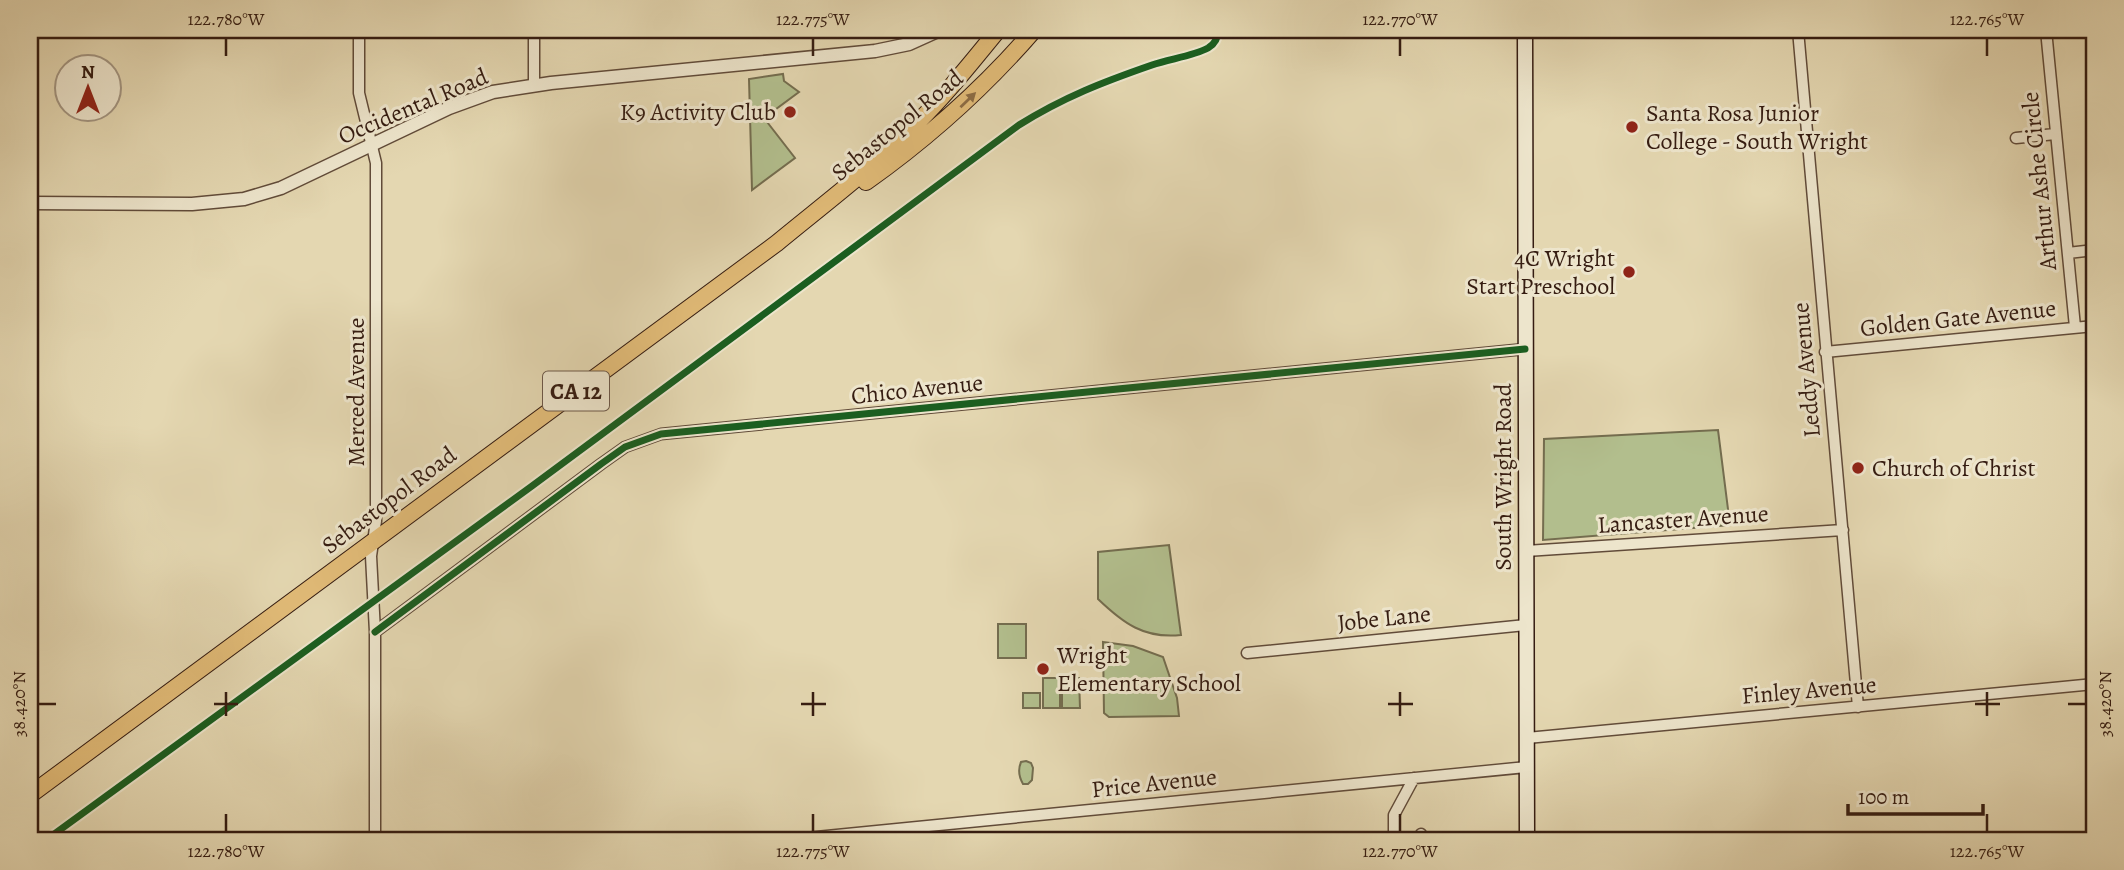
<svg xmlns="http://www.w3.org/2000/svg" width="2124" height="870" font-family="Alegreya,serif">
  <rect width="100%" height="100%" fill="#e4d7b1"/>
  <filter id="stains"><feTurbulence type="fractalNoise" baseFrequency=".00286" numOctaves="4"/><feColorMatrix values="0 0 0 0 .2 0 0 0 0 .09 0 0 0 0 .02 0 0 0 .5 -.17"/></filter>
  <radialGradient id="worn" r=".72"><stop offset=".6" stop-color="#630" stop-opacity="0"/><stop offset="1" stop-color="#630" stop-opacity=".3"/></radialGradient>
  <path fill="#b2be8d" stroke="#746d4f" stroke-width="2" d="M783 74 784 81 799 92 764 118 795 158 752 190 749 79Z
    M1718 430 1730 525 1543 540 1544 439Z
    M1169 545 1181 635C1144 639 1123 623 1098 599V552Z
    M998 624H1026V658H998Z
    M1103 642 1133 646 1163 657 1177 698 1179 716 1109 717 1104 713Z
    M1043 678H1060V708H1043Z
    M1062 678H1079L1080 708H1062Z
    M1023 693H1040V708H1023Z
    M1026 761 1031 763 1033 768 1032 780 1028 784H1023C1019 777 1018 769 1021 762Z"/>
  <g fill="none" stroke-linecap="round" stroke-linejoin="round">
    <g stroke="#614b39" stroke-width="13">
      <path id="minor" d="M359 30V93L376 163V521L371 556 375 632V840
        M534 30V85
        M1798 30 1858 707
        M2046 30 2075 327
        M1116 32 1129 30
        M2016 138 2055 134
        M2068 253 2094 250
        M1825 352 2094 326
        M1526 551 1843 530
        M375 632 601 464 625 447 661 434 1525 349
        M1247 653 1526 625
        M1527 738 2094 684
        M1421 834 1424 840
        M786 840 1527 767
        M1394 840V815L1414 778"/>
    </g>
    <g stroke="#614b39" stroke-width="15">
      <path id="tertiary" d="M30 203 192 204 244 199 281 188 449 108 493 92 551 83 875 51 909 44 940 30"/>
    </g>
    <g stroke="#351c11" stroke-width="17">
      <path id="secondary" d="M1525 30 1527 840"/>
    </g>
    <g stroke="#351c11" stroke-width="18">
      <path id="primary" d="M866 182C928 138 984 88 1034 30
        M30 795 777 243C823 205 871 169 913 127 944 97 971 63 998 30"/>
    </g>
    <use href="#minor" stroke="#ede5cc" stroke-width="10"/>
    <use href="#tertiary" stroke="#ede5cc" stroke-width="12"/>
    <use href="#secondary" stroke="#ede5cc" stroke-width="14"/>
    <use href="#primary" stroke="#e2bc78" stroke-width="16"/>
    <g stroke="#ede5cc" stroke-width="11">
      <path id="cycleway" d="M375 632 601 464 625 447 661 434 1525 349
        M46 840 532 486 1019 125C1064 97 1103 82 1152 65 1169 59 1193 56 1208 48 1215 44 1218 37 1218 30"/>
    </g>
    <use href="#cycleway" stroke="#1b5e20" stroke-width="7"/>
  </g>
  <defs><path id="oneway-solid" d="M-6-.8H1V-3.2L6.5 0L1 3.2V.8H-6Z" transform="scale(1.75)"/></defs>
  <use fill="#8c6c44" href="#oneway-solid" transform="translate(968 100) rotate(-44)"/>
  <path fill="none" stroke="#351c11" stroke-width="2.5" d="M226 38V56M813 38V56M1400 38V56M1987 38V56M226 692V716M813 692V716M1400 692V716M1987 692V716M38 704H56M214 704H238M801 704H826M1388 704H1413M1975 704H2000M2068 704H2086M226 814V832M813 814V832M1400 814V832M1987 814V832"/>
  <g fill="#8f2418" stroke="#ede5cc" stroke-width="2.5">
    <circle cx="790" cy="112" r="7"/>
    <circle cx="1632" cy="127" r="7"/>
    <circle cx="1629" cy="272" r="7"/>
    <circle cx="1858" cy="468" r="7"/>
    <circle cx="1043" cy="669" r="7"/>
  </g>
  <g text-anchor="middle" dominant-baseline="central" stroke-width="6" stroke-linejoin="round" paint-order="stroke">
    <rect fill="#ede5cc" stroke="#6c5849" stroke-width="2" x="543" y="371.5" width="66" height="39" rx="5"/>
    <g font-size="23" font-weight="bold" fill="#351c11">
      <text x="576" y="391">CA 12</text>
    </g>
    <g font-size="24" fill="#351c11" stroke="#ede5cc">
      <text transform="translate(413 106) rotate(-23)">Occidental Road</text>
      <text transform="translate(897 125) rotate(-39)">Sebastopol Road</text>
      <text transform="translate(2039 181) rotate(-96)">Arthur Ashe Circle</text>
      <text transform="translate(1958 318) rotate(-6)">Golden Gate Avenue</text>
      <text transform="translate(1806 370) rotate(-95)">Leddy Avenue</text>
      <text transform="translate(917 389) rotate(-6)">Chico Avenue</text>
      <text transform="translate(356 392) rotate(-90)">Merced Avenue</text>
      <text transform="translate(1503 477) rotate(-90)">South Wright Road</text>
      <text transform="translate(389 500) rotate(-37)">Sebastopol Road</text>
      <text transform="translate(1683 519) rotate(-4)">Lancaster Avenue</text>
      <text transform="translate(1384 618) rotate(-6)">Jobe Lane</text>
      <text transform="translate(1809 690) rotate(-5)">Finley Avenue</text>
      <text transform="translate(1154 783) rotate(-6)">Price Avenue</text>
    </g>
    <g font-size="24" fill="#351c11" stroke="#ede5cc" text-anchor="start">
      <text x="776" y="112" text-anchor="end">K9 Activity Club</text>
      <text x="1646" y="113">Santa Rosa Junior<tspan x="1646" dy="28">College - South Wright</tspan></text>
      <text x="1615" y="258" text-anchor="end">4C Wright<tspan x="1615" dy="28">Start Preschool</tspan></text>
      <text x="1872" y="468">Church of Christ</text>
      <text x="1057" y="655">Wright<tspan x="1057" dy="28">Elementary School</tspan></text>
    </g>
  </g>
  <rect width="2124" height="870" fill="none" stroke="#e4d7b1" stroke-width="77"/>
  <g transform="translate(88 88)"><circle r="33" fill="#ede5cc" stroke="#a39581" stroke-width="2"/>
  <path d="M0-5L12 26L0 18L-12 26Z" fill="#8f2418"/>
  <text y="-10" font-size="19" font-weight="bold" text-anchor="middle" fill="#351c11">N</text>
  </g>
  <path d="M1848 804v10h135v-10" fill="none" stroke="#351c11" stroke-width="3.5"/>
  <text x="1858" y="804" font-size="21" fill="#351c11" stroke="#ede5cc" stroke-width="5" paint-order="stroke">100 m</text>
  <rect x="38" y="38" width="2048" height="794" fill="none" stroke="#351c11" stroke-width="2.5"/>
  <g font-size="18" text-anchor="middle" fill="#351c11">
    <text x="226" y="25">122.780°W</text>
    <text x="813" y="25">122.775°W</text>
    <text x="1400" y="25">122.770°W</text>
    <text x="1987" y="25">122.765°W</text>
    <text transform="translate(19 704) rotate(-90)" y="6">38.420°N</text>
    <text transform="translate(2105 704) rotate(-90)" y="6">38.420°N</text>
    <text x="226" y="857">122.780°W</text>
    <text x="813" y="857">122.775°W</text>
    <text x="1400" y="857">122.770°W</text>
    <text x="1987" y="857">122.765°W</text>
  </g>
  <rect width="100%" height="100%" filter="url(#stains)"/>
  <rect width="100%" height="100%" fill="url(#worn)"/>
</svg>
